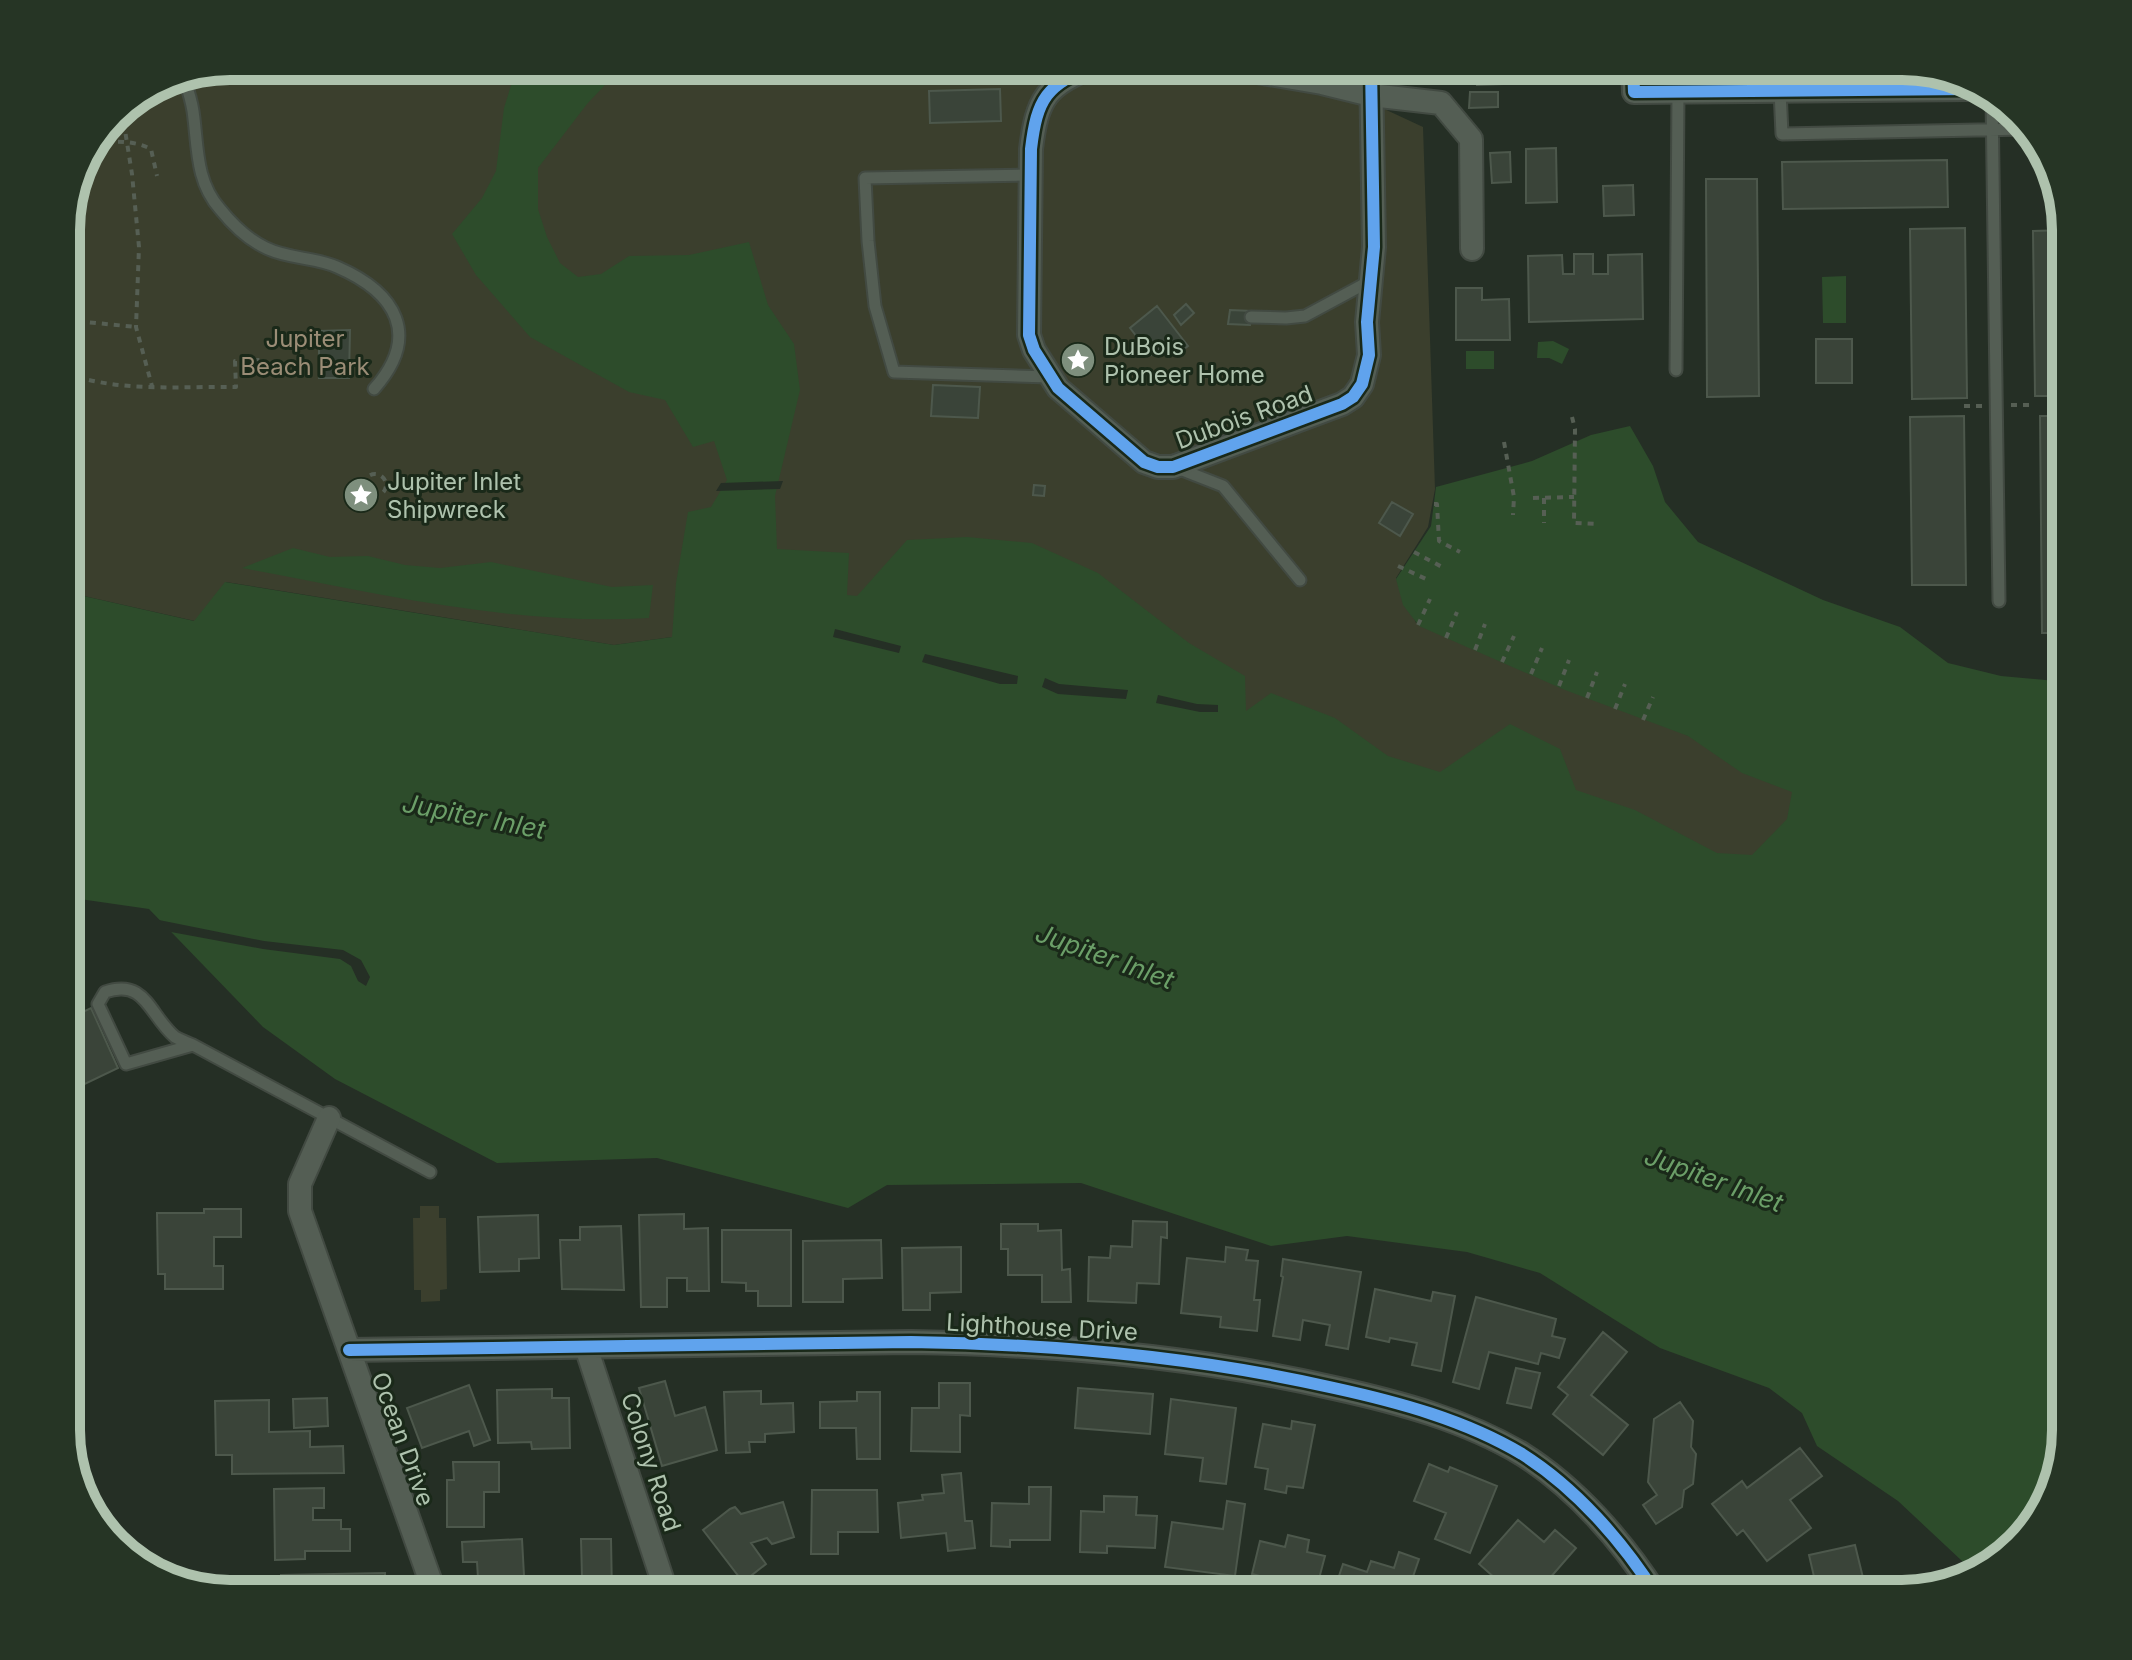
<svg xmlns="http://www.w3.org/2000/svg" width="2132" height="1660" font-family="Inter,sans-serif">
  <rect width="100%" height="100%" fill="#252f25"/>
  <path fill="#3b3f2d" d="M230 66H1379L1380 107 1423 127 1435 489 1428 527 1396 578 1416 623 1723 750 1794 791 1790 819 1753 857 1718 854 1558 818 1246 714 672 637 614 645 226 582 195 621 66 592V219L83 158 122 107 168 78Z
    M420 1206H439V1218H446L447 1289 440 1290V1301L421 1302V1290H414L413 1218H420Z"/>
  <path fill="#2d4c2b" d="M511 66H623L587 104 538 168V209L547 237 560 263 578 277 601 274 629 256 689 255 749 242 768 305 794 344 800 390 775 496 777 549 849 553 847 595 857 596 907 540 967 537 1032 543 1098 573 1189 643 1245 676 1246 711 1271 693 1335 718 1388 756 1440 772 1510 724 1560 749 1576 790 1635 810 1717 853 1752 855 1787 819 1792 792 1742 773 1688 736 1565 690 1419 626 1403 605 1396 579 1431 526 1436 487 1532 461 1591 435 1630 426 1653 466 1665 502 1698 542 1823 600 1900 627 1948 663 2001 676 2066 682V1430L2032 1530 1977 1575 1898 1501 1817 1446 1802 1413 1769 1388 1660 1348 1540 1273 1467 1252 1347 1236 1271 1246 1081 1183 887 1185 848 1208 657 1158 497 1163 335 1079 263 1027 149 909 66 897V592L194 621 225 582 614 645 672 637 676 583 688 512 711 507 727 480 714 441 693 447 665 400 629 392 530 337 476 275 452 234 482 198 496 171 504 108 513 79Z
    M1846 276V323H1823L1822 277Z
    M1553 341 1569 349 1562 364 1549 358H1537L1538 342Z
    M1466 351H1494V369H1466Z
    M293 548 330 557 368 556 405 565 440 568 491 562 612 587 653 585 649 618C512 626 376 593 242 568Z"/>
  <path fill="#252f25" d="M783 481 780 489 716 491 721 483Z
    M835 629 901 646 899 653 833 637Z
    M925 654 1018 676 1017 684H1000L922 662Z
    M1045 678 1059 684 1128 690 1126 699 1058 694 1042 687Z
    M1158 695 1197 704 1218 705V712H1200L1156 703Z
    M159 920 264 941 343 950 361 960 370 977 366 986 358 981 351 966 340 959 263 949 171 932Z"/>
  <path fill="#3a4439" stroke="#4d584c" stroke-width="2" d="M1427 66H1461V75L1428 76Z
    M1477 66H1503V84L1477 85Z
    M1551 66H1592V71L1551 72Z
    M1000 89 1001 121 930 123 929 91Z
    M1470 92H1498V107L1469 108Z
    M1556 148 1557 202 1526 203V149Z
    M1510 152 1511 182 1492 183 1490 153Z
    M2047 158H2049L2060 205 2048 206Z
    M1947 160 1948 207 1783 209 1782 162Z
    M1706 179H1757L1759 396 1707 397Z
    M1633 185 1634 215 1604 216 1603 186Z
    M1965 228 1967 398 1912 399 1910 229Z
    M2066 230V396H2035L2033 231Z
    M1574 254H1593V274H1608V255L1642 254 1643 319 1529 322 1528 256 1562 255 1563 274H1574Z
    M1456 288H1482V300L1509 299 1510 340H1456Z
    M1186 304 1194 313 1181 325 1174 315Z
    M1157 306 1188 346 1176 355 1166 344 1151 355 1130 328Z
    M1230 310 1252 311 1250 325 1228 324Z
    M350 330 349 378H319V331Z
    M1816 339H1852V383H1816Z
    M933 385 980 387 978 418 931 416Z
    M1964 416 1966 585H1912L1910 417Z
    M2040 416H2066V633H2042Z
    M1034 485 1045 486 1044 496 1033 495Z
    M1392 502 1413 514 1400 536 1379 523Z
    M91 1008 118 1068 66 1093V1020Z
    M204 1209H241V1237H214V1266H223V1289H165V1274H158L157 1213H204Z
    M684 1214V1229L708 1228 709 1291H687V1278H667V1307H641L639 1215Z
    M538 1215 539 1258 519 1259V1271L480 1272 478 1217Z
    M1133 1221 1167 1222V1238L1161 1237 1159 1284 1137 1283 1136 1303 1088 1301 1089 1257 1110 1258 1111 1246 1132 1247Z
    M1001 1224H1038V1231L1061 1230 1062 1270 1070 1269 1071 1302H1042V1275H1008V1249H1001Z
    M621 1226 624 1290 562 1289 560 1240H580V1227Z
    M722 1230H791V1306H758V1291H746V1283L722 1282Z
    M881 1240 882 1278 843 1279V1302H803V1241Z
    M961 1247V1292L930 1293V1310H903L902 1248Z
    M1226 1247 1248 1250 1246 1260 1258 1261 1254 1300H1260L1257 1331 1220 1327 1221 1317 1181 1313 1187 1258 1225 1262Z
    M1283 1259 1361 1272 1348 1349 1326 1345 1330 1325 1303 1320 1300 1340 1273 1336 1283 1277 1281 1276Z
    M1375 1289 1431 1301 1433 1292 1455 1296 1441 1371 1412 1365 1417 1343 1390 1338 1389 1342 1366 1337Z
    M1476 1297 1556 1319 1552 1336 1565 1339 1559 1358 1541 1353 1538 1364 1489 1352 1479 1389 1453 1382Z
    M1603 1332 1627 1352 1591 1395 1628 1425 1603 1455 1553 1414 1568 1395 1558 1387Z
    M1516 1368 1540 1373 1531 1408 1507 1403Z
    M665 1381 675 1416 705 1407 717 1450 662 1466 639 1388Z
    M939 1383H970V1416L960 1415V1452L911 1451 912 1408H939Z
    M469 1385 490 1440 474 1446 469 1431 422 1448 407 1408Z
    M1078 1388 1153 1394 1150 1434 1075 1428Z
    M552 1389V1398H569L570 1448 532 1449 531 1442 498 1443 497 1390Z
    M761 1391V1404L793 1403 794 1432 765 1434V1442H749L750 1452 726 1453 724 1392Z
    M857 1392H880V1459H857L856 1428H820V1402L857 1401Z
    M327 1398 328 1426 294 1428 293 1399Z
    M1171 1399 1236 1408 1226 1484 1200 1481 1203 1458 1165 1454Z
    M269 1400V1432L310 1431V1447L343 1446 344 1473 232 1474V1455H216L215 1401Z
    M1680 1402 1693 1421 1691 1447 1696 1454 1693 1484 1684 1490 1682 1507 1656 1524 1643 1505 1657 1495 1648 1482 1654 1419Z
    M1292 1421 1315 1425 1303 1488 1287 1486 1286 1493 1265 1489 1268 1469 1255 1467 1263 1424 1291 1429Z
    M1800 1448 1822 1476 1790 1500 1811 1528 1767 1561 1743 1530 1737 1535 1712 1504 1742 1481 1747 1488Z
    M453 1462H499V1492H484V1527H447V1480H454Z
    M1429 1464 1448 1472 1450 1467 1497 1486 1470 1553 1435 1539 1446 1513 1414 1501Z
    M961 1473 965 1521H972L975 1548 948 1551 946 1533 901 1538 898 1503 923 1500 922 1495 944 1493 942 1475Z
    M1029 1487H1051L1050 1540H1010V1547L991 1546 992 1503 1029 1504Z
    M324 1488V1508H313V1520H341V1529H350V1551H305V1559L275 1560 274 1489Z
    M812 1490H877L878 1532H838V1554H811Z
    M1104 1496 1137 1497 1136 1515 1157 1516 1155 1548 1107 1546V1553L1080 1552 1081 1511 1104 1512Z
    M1227 1501 1245 1504 1235 1576 1165 1567 1172 1522 1223 1529Z
    M783 1502 794 1537 772 1544 767 1538 751 1543 766 1564 743 1582 703 1530 730 1509 735 1507 741 1514Z
    M1518 1520 1544 1542 1555 1530 1576 1548 1536 1594H1513L1479 1564Z
    M1288 1535 1309 1540 1307 1552 1325 1556 1316 1590 1252 1574 1260 1541 1285 1547Z
    M522 1539 525 1594H479L477 1562H463L462 1542Z
    M581 1539H611L612 1594H560V1577H582Z
    M1855 1545 1867 1594H1818L1809 1555Z
    M1399 1552 1419 1559 1407 1594H1333L1343 1564 1367 1572 1371 1561 1394 1568Z
    M385 1573V1594H281V1575Z
    M1605 1583 1611 1594H1584Z"/>
  <g fill="none" stroke-linecap="round" stroke-linejoin="round">
    <g stroke="#424a42" stroke-width="15">
      <path id="lane" d="M1659 66V91
        M183 75C187 87 191 98 193 111 198 145 195 181 220 209 232 224 249 240 266 248 288 259 314 257 337 267 397 293 421 336 374 389
        M1780 90 1782 134 2026 129
        M1992 97 1999 601
        M1030 175 865 178 868 241 875 306 894 372 1049 377
        M1251 317 1286 318 1305 316 1370 281
        M1676 370 1678 91
        M1177 468 1223 486 1300 580
        M193 1045 126 1064 98 1004 105 992C146 978 149 1015 175 1037 180 1040 188 1043 193 1045L430 1172"/>
    </g>
    <g stroke="#424a42" stroke-width="26">
      <path id="street" d="M1095 66C1046 84 1037 99 1031 149L1029 335 1034 350 1058 388 1144 462 1158 467H1173L1342 404 1353 397 1362 384 1369 355 1367 322 1374 247 1371 66
        M1222 66 1322 83 1371 95 1441 103 1471 139 1472 249
        M1633 66 1634 92 1969 89
        M329 1118 300 1184V1211L435 1594
        M586 1347 667 1594
        M349 1350 911 1342C1054 1344 1194 1356 1334 1388 1398 1402 1465 1420 1522 1454 1576 1488 1622 1541 1656 1594
        M819 1594 860 1591 1020 1589 1078 1594"/>
    </g>
    <path stroke="#565f54" stroke-width="4" stroke-dasharray="6 6" stroke-linecap="butt" d="M119 111 124 124 132 174 139 247 136 327 152 386
      M94 143C114 141 133 140 151 149L157 176
      M66 320 136 327
      M66 373C119 393 181 386 236 387L235 361 262 360
      M2011 405H2032
      M1964 406H1982
      M1572 417 1575 429 1574 523 1597 524
      M1504 442 1514 497 1513 515
      M364 485a11 11 0 1 1 22 0a11 11 0 1 1-22 0Z
      M1533 498 1574 497
      M1544 498V523
      M1434 504H1437L1439 541 1460 552
      M1414 552 1444 568
      M1398 566 1426 579
      M1418 625 1430 599
      M1446 638 1457 612
      M1475 650 1485 624
      M1502 662 1514 636
      M1531 674 1542 648
      M1559 686 1569 660
      M1587 698 1597 672
      M1615 709 1625 684
      M1643 720 1653 697"/>
    <use href="#lane" stroke="#545e54" stroke-width="11"/>
    <use href="#street" stroke="#545e54" stroke-width="22"/>
    <g stroke="#1a2919" stroke-width="17">
      <path id="cycleway" d="M1095 66C1046 84 1037 99 1031 149L1029 335 1034 350 1058 388 1144 462 1158 467H1173L1342 404 1353 397 1362 384 1369 355 1367 322 1374 247 1371 66
        M1633 66 1634 92 1969 89
        M349 1350 911 1342C1054 1344 1194 1356 1334 1388 1398 1402 1465 1420 1522 1454 1576 1488 1622 1541 1656 1594
        M819 1594 860 1591 1020 1589 1078 1594"/>
    </g>
    <use href="#cycleway" stroke="#60a3ed" stroke-width="12"/>
  </g>
  <defs>
    <g id="sight-disc" transform="scale(1.8)"><circle r="9.5" fill="#7e8f7d" stroke="#1a2919"/><path d="M0-6L1.8-2.2L6-1.7L2.9 1.2L3.7 5.4L0 3.3L-3.7 5.4L-2.9 1.2L-6-1.7L-1.8-2.2Z" fill="#fff"/></g>
  </defs>
  <g fill-rule="evenodd">
    <use href="#sight-disc" x="1078" y="360"/>
    <use href="#sight-disc" x="361" y="495"/>
  </g>
  <g text-anchor="middle" dominant-baseline="central" stroke-width="6" stroke-linejoin="round" paint-order="stroke">
    <g font-size="24" fill="#9b8d76" stroke="#1a2919">
      <text x="305" y="338">Jupiter<tspan x="305" dy="28">Beach Park</tspan></text>
    </g>
    <g font-size="24" fill="#aec2ad" stroke="#1a2919" text-anchor="start">
      <text x="1104" y="346">DuBois<tspan x="1104" dy="28">Pioneer Home</tspan></text>
      <text x="387" y="481">Jupiter Inlet<tspan x="387" dy="28">Shipwreck</tspan></text>
    </g>
    <g font-size="24" fill="#aec2ad" stroke="#1a2919">
      <text transform="translate(1244 417) rotate(-20)">Dubois Road</text>
      <text transform="translate(1042 1327) rotate(3)">Lighthouse Drive</text>
      <text transform="translate(403 1439) rotate(70)">Ocean Drive</text>
      <text transform="translate(651 1462) rotate(72)">Colony Road</text>
    </g>
    <g font-size="26" font-style="italic" fill="#6b9f68" stroke="#1a2919">
      <text transform="translate(474 816) rotate(11)">Jupiter Inlet</text>
      <text transform="translate(1105 956) rotate(20)">Jupiter Inlet</text>
      <text transform="translate(1714 1179) rotate(20)">Jupiter Inlet</text>
    </g>
  </g>
  <path d="M0 0H2132V1660H0ZM230 80H1902A150 150 0 0 1 2052 230V1430A150 150 0 0 1 1902 1580H230A150 150 0 0 1 80 1430V230A150 150 0 0 1 230 80Z" fill="#263525" fill-rule="evenodd"/>
  <path fill="none" stroke="#aec2ad" stroke-width="10" d="M230 80H1902A150 150 0 0 1 2052 230V1430A150 150 0 0 1 1902 1580H230A150 150 0 0 1 80 1430V230A150 150 0 0 1 230 80Z"/>
</svg>
